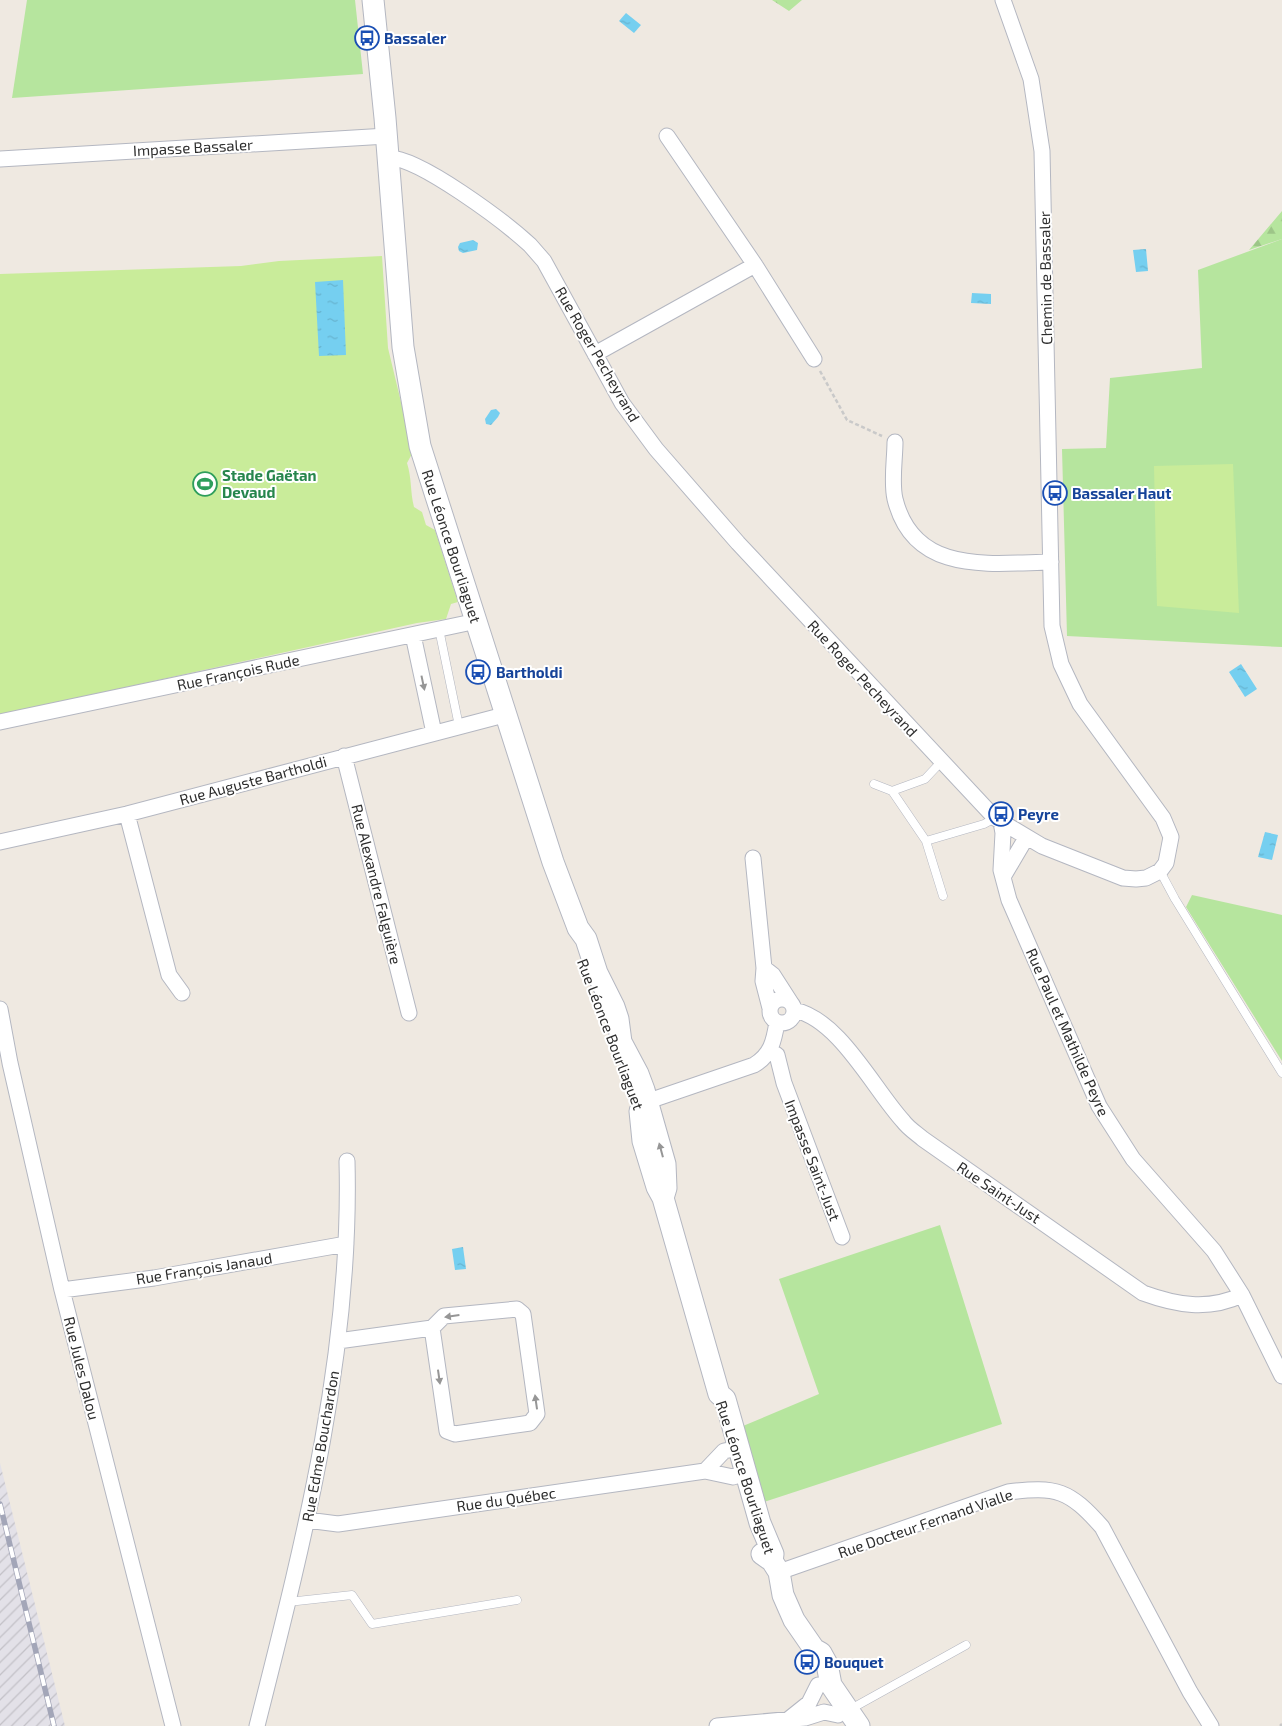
<svg xmlns="http://www.w3.org/2000/svg" width="1282" height="1726" font-family="'Exo 2',sans-serif">
  <defs>
    <pattern id="industrial-furrows" width="10" height="10" patternUnits="userSpaceOnUse" patternTransform="scale(1.25)"><rect width="10" height="10" fill="#e3e1e8"/><path d="M-1 1l2-2M0 10L10 0M9 11l2-2" fill="none" stroke="#c3c1c7"/></pattern>
    <pattern id="forest-firs" width="22" height="20" patternUnits="userSpaceOnUse" patternTransform="scale(1.25)"><rect width="22" height="20" fill="#b6e59e"/><path d="M5 1l3.5 6h-7zM16 11l3.5 6h-7z" fill="#9dc588"/></pattern>
    <pattern id="water-ripples" width="26" height="14" patternUnits="userSpaceOnUse" patternTransform="scale(1.25)"><rect width="26" height="14" fill="#75cff0"/><path d="M2 4q2-2 4 0t4 0M15 11q2-2 4 0t4 0" fill="none" stroke="#66b2ce"/></pattern>
  </defs>
  <rect width="100%" height="100%" fill="#efe9e1"/>
  <path fill="url(#industrial-furrows)" d="M0 1463 65 1726H0Z"/>
  <path fill="#b6e59e" d="M27 0H355L363 74 12 98Z
    M1282 239V647L1067 636 1062 449 1106 448 1110 378 1202 368 1198 270Z
    M1192 895 1282 915V1061L1186 907Z
    M940 1225 1002 1424 764 1502 743 1426 819 1394 779 1279Z"/>
  <path fill="url(#forest-firs)" d="M772 0H802L789 11Z
    M1282 211V239L1249 250Z"/>
  <path fill="#c9ec9a" d="M382 256 388 348 413 452 407 463C412 479 410 491 414 507L422 512 426 525 435 530 458 602 451 604 446 619 417 623 0 715V274L241 266 279 261Z
    M1233 464 1239 613 1157 606 1154 466Z"/>
  <path fill="url(#water-ripples)" d="M626 13 641 25 634 33 619 21Z
    M473 240 478 243 477 250 463 253 459 251 458 247 460 243Z
    M1146 249 1148 271 1136 272 1133 250Z
    M343 280 346 355 319 356 315 282Z
    M972 293 991 294V304L971 303Z
    M496 409 500 413 498 417 491 425 486 424 485 419 491 410Z
    M1241 664 1257 689 1245 697 1229 672Z
    M1265 832 1278 835 1272 860 1258 857Z
    M463 1247 466 1269 455 1270 452 1249Z"/>
  <g fill="none" stroke-linecap="round" stroke-linejoin="round">
    <g stroke="#b4b7c1" stroke-width="9">
      <path id="lane" d="M439 629 459 726
        M874 784 892 791 926 841 943 896
        M892 791 925 779 941 762
        M926 841 984 824 995 818
        M1160 871 1175 899 1282 1073
        M288 1602 352 1595 372 1624 517 1600
        M849 1710 966 1645"/>
    </g>
    <g stroke="#b4b7c1" stroke-width="17">
      <path id="street" d="M667 136 755 265 814 359
        M388 158C418 156 506 223 530 245L544 261 622 403 656 449 738 543 995 818 1042 846 1123 878 1136 879 1146 878 1160 871 1166 863 1171 837 1163 818 1080 704 1061 664 1052 626 1042 151 1031 79 1003 0
        M0 159 387 136
        M595 354 755 265
        M895 442C895 459 891 482 895 499 914 576 991 563 1051 562
        M413 635 434 733
        M0 722 477 621
        M344 756 409 1013
        M127 814 169 975 182 993
        M1001 822 1003 833 1001 870 1009 900 1099 1106 1133 1159 1214 1251 1242 1295 1282 1376
        M0 842 127 814 504 715
        M753 858 764 968 763 981 770 1008
        M1003 877 1026 838
        M764 968 773 975 791 1003
        M770 1011a12 12 0 1 1 24 0a12 12 0 1 1-24 0Z
        M0 1009 10 1063 62 1290 173 1726
        M794 1010C839 1019 873 1088 903 1121 908 1128 916 1133 923 1139L1143 1293C1176 1305 1208 1311 1242 1295
        M770 1051 777 1055 784 1083 842 1237
        M640 1104 754 1065C771 1055 774 1041 777 1022
        M62 1290 154 1278 346 1244
        M338 1341 432 1328 444 1316 517 1309 523 1314 537 1414 530 1423 455 1434 447 1431 432 1328
        M705 1471 724 1451 739 1448
        M307 1520 338 1524 705 1471 733 1477 746 1473
        M779 1572 1008 1492C1057 1486 1069 1490 1102 1527L1190 1692 1211 1726
        M789 1719 809 1703 818 1685
        M257 1726C304 1540 352 1354 347 1161
        M717 1726 805 1718 824 1712 838 1715"/>
    </g>
    <g stroke="#b4b7c1" stroke-width="23">
      <path id="secondary" d="M373 0 385 118 403 347 420 446 553 862 578 928 586 939 597 973 614 1007 618 1019 621 1042 638 1074 644 1090 665 1164 666 1188 663 1198
        M640 1111 643 1141 657 1187 663 1198 719 1394 725 1399 760 1523 773 1554 772 1561
        M762 1554 772 1561 779 1572 783 1595 794 1620 814 1649 821 1653 827 1664 831 1685 859 1726"/>
    </g>
    <path stroke="#c9c9c9" stroke-width="2.5" stroke-dasharray="4 2.5" stroke-linecap="butt" d="M820 371 847 420 882 436
      M1280 1726 1282 1724"/>
    <use href="#lane" stroke="#fff" stroke-width="8"/>
    <use href="#street" stroke="#fff" stroke-width="15"/>
    <use href="#secondary" stroke="#fff" stroke-width="21"/>
    <g stroke="#a3a6b8" stroke-width="5.5">
      <path id="rail" d="M0 1504 54 1726"/>
    </g>
    <use href="#rail" stroke="#fff" stroke-width="4" stroke-dasharray="11" stroke-linecap="butt"/>
  </g>
  <defs><path id="oneway-solid" d="M-6-.8H1V-3.2L6.5 0L1 3.2V.8H-6Z" transform="scale(1.25)"/></defs>
  <g fill="#969696">
    <use href="#oneway-solid" transform="translate(423 683) rotate(78)"/>
    <use href="#oneway-solid" transform="translate(661 1150) rotate(-105)"/>
    <use href="#oneway-solid" transform="translate(452 1316) rotate(172)"/>
    <use href="#oneway-solid" transform="translate(439 1377) rotate(82)"/>
    <use href="#oneway-solid" transform="translate(536 1402) rotate(-98)"/>
  </g>
  <defs>
    <g id="bus-ring" transform="scale(1.25)"><circle r="9.5" fill="#fff" stroke="#1a4fb4" stroke-width="1.5"/><path d="M-5-6H5V4H4V6H2V4H-2V6H-4V4H-5ZM-3.5-4V0h7V-4ZM-3.5 1.2v1.5H-2V1.2ZM2 1.2v1.5H3.5V1.2Z" fill="#1a4fb4"/></g>
    <g id="stadium-ring" transform="scale(1.25)"><circle r="9.5" fill="#fff" stroke="#2e9e5b" stroke-width="1.5"/><path d="M0-5a6.5 5 0 1 0 0 10a6.5 5 0 1 0 0-10ZM-3.5-1.8h7v3.6h-7Z" fill="#2e9e5b"/></g>
  </defs>
  <g fill-rule="evenodd">
    <use href="#bus-ring" x="367" y="38"/>
    <use href="#stadium-ring" x="205" y="484"/>
    <use href="#bus-ring" x="1055" y="493"/>
    <use href="#bus-ring" x="478" y="672"/>
    <use href="#bus-ring" x="1001" y="814"/>
    <use href="#bus-ring" x="807" y="1662"/>
  </g>
  <g text-anchor="middle" dominant-baseline="central" stroke-width="4" stroke-linejoin="round" paint-order="stroke">
    <g font-size="15" font-weight="bold" fill="#164399" stroke="#fff" text-anchor="start">
      <text x="384" y="38">Bassaler</text>
      <text x="1072" y="493">Bassaler Haut</text>
      <text x="496" y="672">Bartholdi</text>
      <text x="1018" y="814">Peyre</text>
      <text x="824" y="1662">Bouquet</text>
    </g>
    <g font-size="15" fill="#2e2e2e" stroke="#fff">
      <text transform="translate(193 147) rotate(-3)">Impasse Bassaler</text>
      <text transform="translate(1045 278) rotate(-91)">Chemin de Bassaler</text>
      <text transform="translate(598 354) rotate(60)">Rue Roger Pecheyrand</text>
      <text transform="translate(452 546) rotate(72)">Rue Léonce Bourliaguet</text>
      <text transform="translate(238 672) rotate(-12)">Rue François Rude</text>
      <text transform="translate(863 678) rotate(47)">Rue Roger Pecheyrand</text>
      <text transform="translate(253 780) rotate(-15)">Rue Auguste Bartholdi</text>
      <text transform="translate(377 884) rotate(76)">Rue Alexandre Falguière</text>
      <text transform="translate(1068 1032) rotate(66)">Rue Paul et Mathilde Peyre</text>
      <text transform="translate(611 1034) rotate(69)">Rue Léonce Bourliaguet</text>
      <text transform="translate(813 1160) rotate(69)">Impasse Saint-Just</text>
      <text transform="translate(999 1192) rotate(34)">Rue Saint-Just</text>
      <text transform="translate(204 1268) rotate(-9)">Rue François Janaud</text>
      <text transform="translate(82 1368) rotate(76)">Rue Jules Dalou</text>
      <text transform="translate(320 1446) rotate(-80)">Rue Edme Bouchardon</text>
      <text transform="translate(746 1477) rotate(72)">Rue Léonce Bourliaguet</text>
      <text transform="translate(506 1499) rotate(-8)">Rue du Québec</text>
      <text transform="translate(925 1523) rotate(-19)">Rue Docteur Fernand Vialle</text>
    </g>
    <g font-size="15" font-weight="bold" fill="#27864d" stroke="#fff" text-anchor="start">
      <text x="222" y="475">Stade Gaëtan<tspan x="222" dy="17">Devaud</tspan></text>
    </g>
  </g>
</svg>
